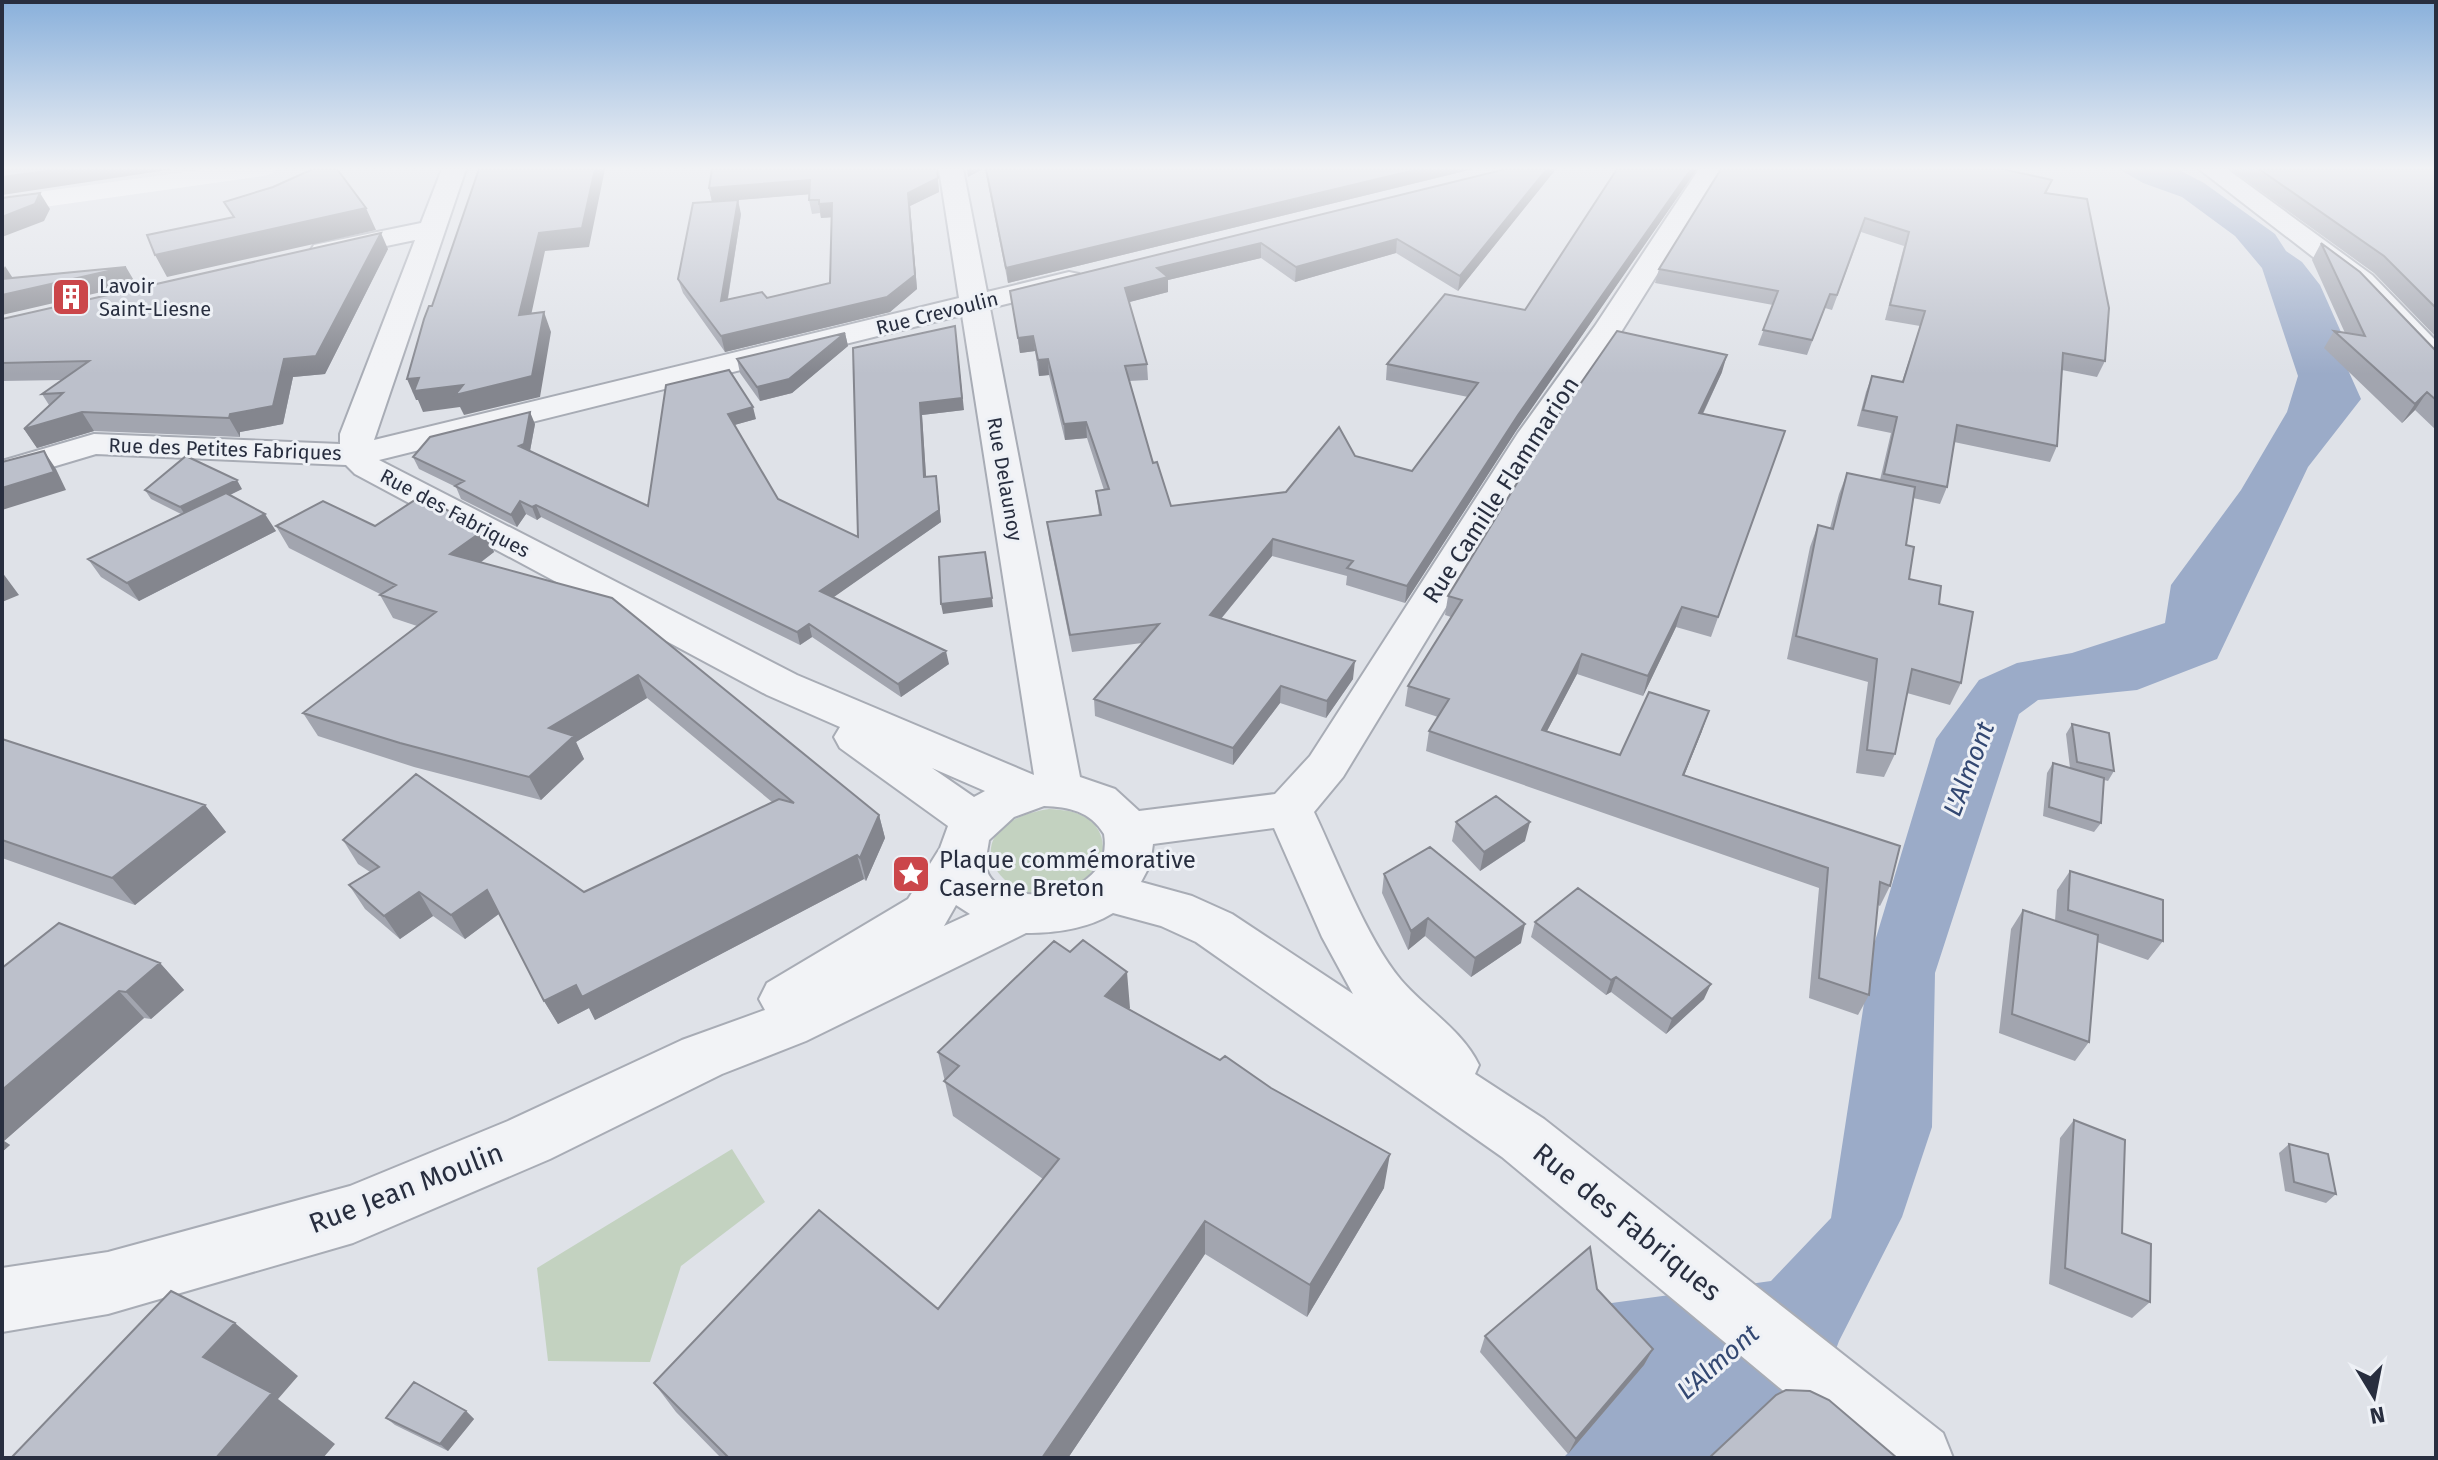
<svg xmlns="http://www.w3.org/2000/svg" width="2438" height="1460" font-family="'Fira Sans',sans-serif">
  <rect width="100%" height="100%" fill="#dfe2e8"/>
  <path fill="#c3d2c0" d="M1049 809C1061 810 1074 810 1085 817 1106 829 1109 856 1091 873 1021 940 929 828 1049 809Z
    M732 1149 765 1202 681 1266 650 1362 548 1361 537 1268Z"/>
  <path fill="#9babc8" d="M2119 169H2177L2204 183 2275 234 2286 251 2302 262 2320 285 2349 350 2340 352 2361 399 2308 467 2217 659 2137 690 2038 700 2019 714 1935 973 1932 1127 1902 1217 1839 1341 1806 1429 1720 1458H1563L1568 1453 1590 1306 1771 1281 1831 1218 1872 951 1936 739 1979 680 2017 663 2072 653 2165 623 2171 585 2241 490 2287 412 2298 376 2262 268 2235 236 2182 197 2143 183Z"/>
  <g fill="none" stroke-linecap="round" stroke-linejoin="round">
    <g stroke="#a8acb5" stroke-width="4">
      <path id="minor" d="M442 169H466L374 440 959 298 939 169H963L987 292 1069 272 1079 274 1083 280 1079 286 990 308 1080 777 1115 789 1139 811 1275 794 1310 756 1518 433 1595 326 1699 169H1723L1623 329 1552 433 1343 777 1314 812C1337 860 1367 940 1401 980 1426 1009 1462 1030 1479 1065L1475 1074 1544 1119 1943 1433 1953 1458H1864L1502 1157 1196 942 1161 926 1113 913C1087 929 1056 933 1026 933L806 1041 722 1074 550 1159 353 1243 108 1314 2 1332V1268L108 1252 350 1186 508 1121 682 1040 765 1010 759 999 767 983 908 899 940 848 948 826 840 748 834 737 840 727 767 695 355 474 346 465 96 454 2 482V461L94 434 340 444V434L415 240 324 259 314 257 310 251 314 245 421 223ZM962 315 1034 775 797 675 379 460ZM932 768 985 791 974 797ZM1044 806C1069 807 1090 811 1104 834 1116 902 1000 910 987 871 984 862 988 849 989 840L1014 817ZM1274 828 1322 937 1353 994 1232 914 1192 896 1141 882 1150 865 1153 844ZM956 905 970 914 944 926Z
        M2199 169H2227L2372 275 2436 341V368L2425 366 2352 287Z"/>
    </g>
    <use href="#minor" fill="#f2f3f6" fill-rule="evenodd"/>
    <path fill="#fff" fill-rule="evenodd" d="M207 169H275L272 174 263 176 2 213V197Z"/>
  </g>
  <path fill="#a2a5af" d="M937 169 939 192 910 206 917 289 890 312 725 352 683 293 678 279 741 214 728 299 767 298 830 283 832 217 821 218 820 213 812 214 809 200V194L712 202 709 188Z
    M985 169H1473L1008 283Z
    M1506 169H1556L1458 291 1396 253 1295 282 1261 258 1168 280V292L1129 302 1147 364 1148 380 1129 381 1153 463 1171 506 1286 492 1355 456 1412 471 1468 397 1386 380 1387 364 1525 310 1617 169H1697L1516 431 1405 603 1346 585 1347 576 1272 556 1221 619 1353 679 1326 718 1280 703 1233 765 1095 716 1094 699 1142 643 1072 652 1049 538 1047 522 1099 515 1096 491 1104 490 1087 438 1065 440 1049 375 1039 376 1035 351 1020 353 1010 291Z
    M1721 169 2052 180 2046 194 2105 361 2097 377 2062 370 2057 446 2050 462 1954 442 1947 487 1940 504 1913 498 1906 545 1909 579 1939 604 1961 683 1950 705 1907 693 1895 754 1884 777 1856 773 1868 682 1787 659 1810 547 1818 525 1830 528 1839 494 1847 473 1880 480 1891 433 1857 426 1866 392 1872 376 1902 382 1920 326 1885 320 1904 246 1861 232 1832 310 1825 308 1807 355 1758 345 1773 305 1655 283 1659 269Z
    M2230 169H2436V337L2374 273Z
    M2321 243 2436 351V430L2415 410 2402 423 2324 348 2334 331 2345 333 2312 260Z
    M388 249 325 374 293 377 283 424 240 432V437L94 431 37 448 24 429 49 405 42 394 62 380 2 381V319Z
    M845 333 848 346 792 393 760 401 740 373 737 359Z
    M853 348 964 410 922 415 926 477 936 476 941 522 833 597 949 664 901 697 812 637 800 645 541 517 537 520 526 514 517 527 461 499 456 487 419 469 413 457 535 424 530 451 648 506 666 385 756 419 734 425 778 499 858 537Z
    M1722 372 1703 414 1785 431 1711 637 1676 627 1643 696 1577 674 1547 731 1620 755 1702 731 1684 776 1890 886 1880 906 1878 905 1869 995 1858 1015 1809 998 1819 888 1426 751 1429 731 1438 717 1405 706 1408 686 1451 617 1445 615 1448 596Z
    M242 489 230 495 276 531 139 601 101 577 88 559 181 514 151 499 145 490Z
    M276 526H375L484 530 494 552 480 563 879 815 885 838 866 881 864 879 595 1020 589 1008 558 1024 544 1001 499 914 465 939 433 916 400 939 365 909 349 885 370 872 358 864 343 840 584 892 772 802 647 698 576 742 584 759 541 800 414 767 318 736 303 713 417 626 393 618 380 595H382L289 548Z
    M2072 724 2114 771 2108 781 2104 780 2101 823 2094 832 2043 816 2047 773 2053 763 2070 768 2066 734Z
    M2 739 205 805 226 832 135 905 2 858Z
    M1456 822 1525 841 1480 871 1452 841Z
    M2070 871 2163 941 2148 960 2097 942 2089 1042 2075 1061 1999 1033 2011 929 2023 910 2055 921 2057 890Z
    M1384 874 1521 943 1471 977 1425 936 1408 950 1382 893Z
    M1535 922 1704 999 1666 1034 1611 992 1606 995 1531 937Z
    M160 963 184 990 151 1019 144 1018 4 1141 10 1145 2 1152V968Z
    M1130 1008 1129 1009 1384 1188 1307 1317 1205 1254 1068 1458H721L676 1412 654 1383 938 1309 1043 1179 953 1116 938 1052Z
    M2074 1120 2150 1302 2132 1318 2049 1284 2060 1138Z
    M2289 1144 2336 1194 2326 1203 2285 1191 2279 1153Z
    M1597 1289 1653 1349 1644 1365 1568 1454 1480 1352 1485 1336Z
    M466 1411 474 1419 448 1451 395 1425 386 1418Z"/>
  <path fill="#84868e" d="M59 169H174L2 195V177Z
    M595 169H605L589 247 545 251 527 334 519 315 539 233Z
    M937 169 939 192 910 206 917 289 890 312 725 352 721 336 915 275 908 193Z
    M967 169H983L968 177Z
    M1419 169H1473L1008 283 1006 268Z
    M1547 169H1556L1458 291 1460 276Z
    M1691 169H1697L1516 431 1405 603 1407 586 1518 415Z
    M810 180 813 194 712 202 709 188Z
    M40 193 50 209 44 221 2 237V217Z
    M738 200 741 214 725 315 721 301Z
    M832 203 835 217 821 218 819 204Z
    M366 208 376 230 167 277 155 255Z
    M381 233 388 249 325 374 293 377 283 424 240 432V437L229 418 230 414 284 359Z
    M1397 239 1396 253 1295 282 1296 267Z
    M1261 243V258L1168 280V292L1126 303 1125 288 1157 268Z
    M5 266 16 283 126 267 136 284 2 315V272Z
    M544 312 551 332 540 397 464 415 460 407 423 412 418 400H416L407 379 419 378Z
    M845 333 848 346 792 393 760 401 757 387Z
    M1033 336 1035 351 1020 353 1018 338Z
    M956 337 964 410 922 415 927 490 924 477 920 403Z
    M1727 355 1722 372 1694 432 1699 413Z
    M1048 359 1049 375 1039 376 1038 360Z
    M2427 392 2415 410 2402 423 2415 404Z
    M753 407 756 419 731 426 728 414Z
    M82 412 94 431 37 448 24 429Z
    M530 412 535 424 529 456 519 446Z
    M1086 422 1087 438 1065 440 1064 424Z
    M44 451 56 469 66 490 2 510V488Z
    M936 476 941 522 824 604 820 591Z
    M237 480 242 489 186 516 180 507Z
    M520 501 526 514 517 527 511 515Z
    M536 505 541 517 537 520 532 507Z
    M265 514 276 531 139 601 127 583Z
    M484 530 494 552 461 577 450 554Z
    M1273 539 1272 556 1210 632V615Z
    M2 572 19 595 2 602Z
    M992 598 993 607 943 614 941 604Z
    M1682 607 1676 627 1643 696 1648 676Z
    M809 624 812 637 800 645 797 632Z
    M946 651 949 664 901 697 898 684Z
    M1582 654 1577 674 1537 750 1542 730Z
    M1355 661 1353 679 1326 718 1327 701Z
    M638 675 647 698 576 742 584 759 541 800 529 777 549 728Z
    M1281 686 1280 703 1233 765V748Z
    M1709 711 1702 731 1676 795 1683 775Z
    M205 805 226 832 135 905 112 878Z
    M879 815 885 838 866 881 860 858Z
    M1530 822 1525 841 1480 871 1484 852Z
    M857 855 864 879 595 1020 589 1008 558 1024 544 1001Z
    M487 890 500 913 465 939 451 915Z
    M419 892 433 916 400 939 384 916Z
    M1428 918 1425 936 1408 950 1411 931Z
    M1525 924 1521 943 1471 977 1475 958Z
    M160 963 184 990 151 1019 126 992Z
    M1127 972 1130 1008 1108 1032 1105 996Z
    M1616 977 1611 992 1606 995 1611 980Z
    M1711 984 1704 999 1666 1034 1672 1019Z
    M119 991 144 1018 4 1141 10 1145 2 1152V1090Z
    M1390 1154 1384 1188 1307 1317 1310 1285Z
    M1205 1221V1254L1068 1458H1042Z
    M235 1323 298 1376 278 1399 335 1444 323 1458H216L203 1357Z
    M1653 1349 1644 1365 1568 1454 1576 1439Z
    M466 1411 474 1419 448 1451 440 1444Z"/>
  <path fill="#bcc0cb" stroke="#84868e" stroke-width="2" d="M2 169H59L2 177Z
    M313 169H337L366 208 155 255 147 235 234 217 224 202 273 187Z
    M479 169H595L582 228 539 233 519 315 544 312 532 376 455 395 463 385 414 391 419 378 407 379 424 319 429 306H432Z
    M712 169H937L938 178 908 193 915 275 887 297 721 336 678 279 693 203 738 200 721 301 762 292 767 298 830 283 832 203 819 204V200H809L810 180 709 188Z
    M986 169H1419L1006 268Z
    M1506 169H1547L1460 276 1397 239 1296 267 1261 243 1157 268 1168 277 1125 288 1147 364 1125 366 1153 463 1157 462 1171 506 1286 492 1339 427 1355 456 1412 471 1478 383 1387 364 1445 294 1525 310 1617 169H1691L1518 415 1407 586 1347 568 1353 561 1273 539 1210 615 1355 661 1327 701 1281 686 1233 748 1094 699 1159 624 1070 635 1047 522 1101 515 1096 491 1109 489 1086 422 1064 424 1048 359 1038 360 1033 336 1018 338 1010 291Z
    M1721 169H2002L2052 180 2045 193 2087 199 2109 308 2105 361 2063 353 2057 446 1957 425 1947 487 1884 474 1897 417 1863 410 1872 376 1903 382 1925 311 1890 305 1909 232 1865 218 1837 295 1830 294 1812 340 1763 330 1778 291 1659 269Z
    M2259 169H2436V308L2384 256Z
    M40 193 35 204 2 217V198Z
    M381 233 316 356 284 359 273 406 230 414 229 418 82 412 24 429 63 393 42 394 89 361 2 363V319Z
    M2321 243 2360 272 2436 351V400L2427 392 2415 404 2334 331 2365 336Z
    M126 267 2 295V279Z
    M955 326 962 398 920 403 924 477 936 476 939 510 820 591 946 651 898 684 809 624 797 632 536 505 532 507 520 501 511 515 455 486 464 481 413 457 430 437 530 412 524 444 519 446 648 506 666 385 729 370 753 407 728 414 778 499 858 537 853 348Z
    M1617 331 1727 355 1699 413 1785 431 1718 617 1682 607 1648 676 1582 654 1542 730 1620 755 1649 692 1709 711 1683 775 1900 846 1890 886 1880 882 1869 995 1819 978 1828 868 1429 731 1449 699 1408 686 1462 600 1448 596 1558 416Z
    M845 333 789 379 757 387 737 359Z
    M44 451 54 472 2 488V462Z
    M186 456 237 480 180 507 145 490Z
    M1847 473 1915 487 1906 545 1914 547 1909 579 1941 586 1939 604 1973 612 1961 683 1912 669 1895 754 1867 750 1877 659 1796 636 1818 525 1833 529Z
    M226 493 265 514 127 583 88 559Z
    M421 496 484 530 450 554 612 598 879 815 860 858 857 855 582 997 576 985 544 1001 487 890 451 915 419 892 384 916 349 885 379 867 343 840 416 774 584 892 779 799 794 803 638 675 549 728 574 736 529 777 400 743 303 713 436 612 380 595 396 585 276 526 323 501 375 526Z
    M985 552 992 598 941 604 939 557Z
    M2072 724 2109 733 2114 771 2077 762Z
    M2 739 205 805 112 878 2 840Z
    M2053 763 2104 778 2101 823 2049 807Z
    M1496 796 1530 822 1484 852 1456 822Z
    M1430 847 1525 924 1475 958 1428 918 1411 931 1384 874Z
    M2070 871 2163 900V941L2068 910Z
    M1578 888 1711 984 1672 1019 1616 977 1611 980 1535 922Z
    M2023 910 2098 935 2089 1042 2012 1014Z
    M59 923 160 963 126 992 119 991 2 1090V968Z
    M1083 940 1127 972 1105 996 1220 1060 1225 1056 1271 1088 1390 1154 1310 1285 1205 1221 1042 1458H729L654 1383 819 1210 938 1309 1059 1159 944 1081 959 1066 938 1052 1054 941 1070 952Z
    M2074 1120 2125 1140 2122 1233 2151 1244 2150 1302 2065 1268Z
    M2289 1144 2328 1154 2336 1194 2294 1182Z
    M1590 1247 1597 1289 1653 1349 1576 1439 1485 1336Z
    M171 1291 235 1323 203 1357 272 1393 216 1458H11Z
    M414 1382 466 1411 440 1444 386 1418Z
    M1786 1390 1810 1391 1829 1400 1897 1458H1709L1776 1395Z"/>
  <linearGradient id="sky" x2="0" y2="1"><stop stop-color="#89b0db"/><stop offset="0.45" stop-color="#f1f2f5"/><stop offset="1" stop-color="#f1f2f5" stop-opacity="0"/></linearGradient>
  <rect width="2438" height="374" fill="url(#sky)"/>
  <defs>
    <g id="building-square" transform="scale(2)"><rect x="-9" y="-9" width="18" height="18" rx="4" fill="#cb464a" stroke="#eef1f6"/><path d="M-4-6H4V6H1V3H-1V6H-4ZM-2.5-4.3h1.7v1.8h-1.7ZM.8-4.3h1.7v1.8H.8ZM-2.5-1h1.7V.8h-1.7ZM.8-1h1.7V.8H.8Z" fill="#fff"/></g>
    <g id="sight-square" transform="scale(2)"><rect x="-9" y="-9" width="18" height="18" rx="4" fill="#cb464a" stroke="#eef1f6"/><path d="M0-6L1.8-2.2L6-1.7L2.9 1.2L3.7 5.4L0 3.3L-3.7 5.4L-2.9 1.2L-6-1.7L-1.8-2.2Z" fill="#fff"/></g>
  </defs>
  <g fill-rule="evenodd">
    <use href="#building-square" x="71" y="297"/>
    <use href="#sight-square" x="911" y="874"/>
  </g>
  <g text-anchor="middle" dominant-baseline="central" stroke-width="6" stroke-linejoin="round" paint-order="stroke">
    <g font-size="20" fill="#282e3f" stroke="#eef1f6" text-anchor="start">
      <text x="99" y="286">Lavoir<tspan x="99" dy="23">Saint-Liesne</tspan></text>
    </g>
    <g font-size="20" fill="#282e3f" stroke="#eef1f6">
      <text transform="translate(937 313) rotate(-14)">Rue Crevoulin</text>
      <text transform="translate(225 449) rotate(2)">Rue des Petites Fabriques</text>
      <text transform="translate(1005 479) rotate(80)">Rue Delaunoy</text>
      <text transform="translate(455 513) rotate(28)">Rue des Fabriques</text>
    </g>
    <g font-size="24" fill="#282e3f" stroke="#eef1f6">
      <text transform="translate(1501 490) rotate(-57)">Rue Camille Flammarion</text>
    </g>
    <g font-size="24" fill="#282e3f" stroke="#eef1f6" text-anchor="start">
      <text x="939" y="860">Plaque commémorative<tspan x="939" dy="28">Caserne Breton</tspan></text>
    </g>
    <g font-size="26" font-style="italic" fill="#334872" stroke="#eef1f6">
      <text transform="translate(1969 769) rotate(-69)">L'Almont</text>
      <text transform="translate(1718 1362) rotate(-41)">L'Almont</text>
    </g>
    <g font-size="28" fill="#282e3f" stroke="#eef1f6">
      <text transform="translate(406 1188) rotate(-21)">Rue Jean Moulin</text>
      <text transform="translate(1627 1222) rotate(39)">Rue des Fabriques</text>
    </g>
  </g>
  <rect width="2438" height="1460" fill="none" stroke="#282e3f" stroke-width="8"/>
  <g transform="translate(2374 1396) rotate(170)" stroke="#eef1f6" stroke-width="6" paint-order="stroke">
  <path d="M0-6L14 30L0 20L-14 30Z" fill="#282e3f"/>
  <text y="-12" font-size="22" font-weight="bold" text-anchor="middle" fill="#282e3f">N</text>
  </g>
</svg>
